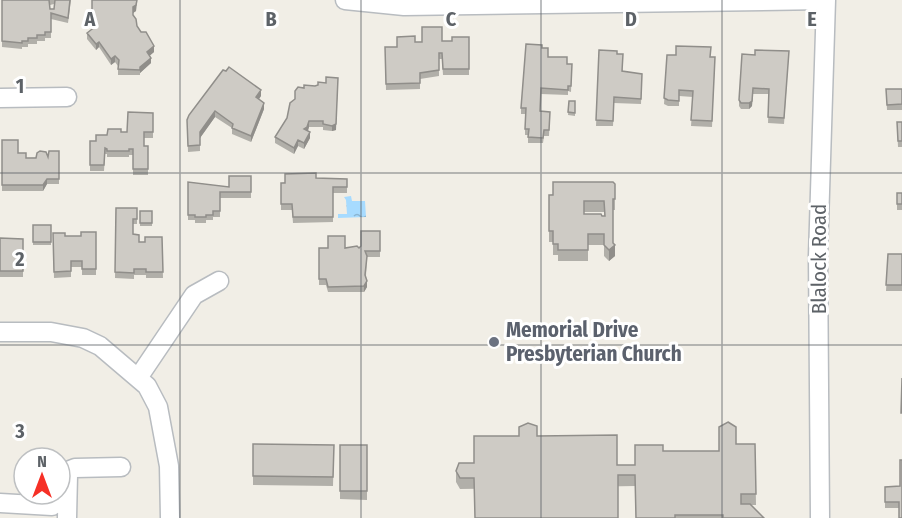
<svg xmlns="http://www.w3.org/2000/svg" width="902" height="518" font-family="'Fira Sans Condensed',sans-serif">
  <defs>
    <pattern id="water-ripples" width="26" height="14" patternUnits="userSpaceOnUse" patternTransform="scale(1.5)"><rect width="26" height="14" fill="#a7dbff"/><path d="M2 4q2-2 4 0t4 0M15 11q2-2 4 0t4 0" fill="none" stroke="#8bb5d2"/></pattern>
  </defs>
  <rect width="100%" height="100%" fill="#f1eee6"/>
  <path fill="url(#water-ripples)" d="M351 196 352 201H365L366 217 338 218V214H347L346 200 344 197Z"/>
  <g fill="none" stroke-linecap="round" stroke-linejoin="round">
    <g stroke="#b8bcc0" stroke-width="21">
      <path id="minor" d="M345 0 404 6 826 0
        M0 98 67 97
        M0 332H51L83 338 100 346 147 386 158 407 169 466 170 518
        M138 378 194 295 219 281
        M0 503 52 506
        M67 518 68 475 70 470 75 468 121 467
        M820 518 818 256 826 0"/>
    </g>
    <use href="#minor" stroke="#fff" stroke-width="18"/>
  </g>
  <path fill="#b1afa9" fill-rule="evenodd" d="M2 0H71L68 23 51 19V38H45V41H37V44H28V47H22V49L2 47ZM54 4V9H50V5Z
    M92 0H137L136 11 133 13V15L137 26 154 52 149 56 151 63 140 73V75H118V66L115 62 111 65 99 47 96 50 87 39V33L92 29Z
    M469 37V75H443L442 59H439V76L420 79V89L386 90 385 47H397L415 42 452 41Z
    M542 48 548 57 567 64H572L571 92 568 91V95L541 94 540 111 550 112 549 136H544L543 143H528V135H525V114H521V108Z
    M599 50 617 54 623 71 642 74 641 104 614 103 613 126H596Z
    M789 51 784 124 768 123 769 94H753L752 106 749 109H741L739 106V100L755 55Z
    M667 55 715 57 712 127 691 126 693 97 679 96V106H668L664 104Z
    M304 88 336 130 332 131 323 130V127H309L308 131 310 138 304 149 298 146 294 154 275 143V137L287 118 295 99Z
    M886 89H902V110H887Z
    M261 96 259 99 264 109 251 142 232 134V128L215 117 200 138V151L188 152 187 120Z
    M569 101H575V116L568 115Z
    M153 113V138H144V146H148V175H133V155H129V157H107V154H105L104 171H90V141H96L107 135 127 132Z
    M897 122H902V147H898Z
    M2 140 18 153 26 158 48 157 59 151V184H47L43 191H2Z
    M251 176V198H220V217H213V220H206V223H195V220H188V182L229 187Z
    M316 178 347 179V193H333V222L293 223 292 210H281V183Z
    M615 184V210H613V243L615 256 609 261 604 256V245H588V261H558V255H553V242H549V195ZM584 212H604V216L584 214Z
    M897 193H902V210H897Z
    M116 208H137V224H133V234L139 242H145L162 237 163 278H146V275H134V279L115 278Z
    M140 211H152V226H140Z
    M33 225H51V245H33Z
    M380 231V257H367L366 276 367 287 364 292H328L326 285H319V248H359Z
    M96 232V275H82V267H71V277L54 278 53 233 65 236H81Z
    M0 238 23 239V277H0Z
    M888 254H902V291H886Z
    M537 436 617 465H635L663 451H719L736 444H755L756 505H751L764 518H636L635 486 460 489 456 482V471Z
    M253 444 334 445 333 486 253 485Z
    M340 445H367V500L340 499Z
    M900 460H902V518H899V508H885V487L900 486Z"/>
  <path fill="#908e8a" d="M137 0 136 11 133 13V7Z
    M99 42V47L96 50V44Z
    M154 46V52L147 58V52Z
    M115 56V62L111 65V59Z
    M151 58V63L140 73V67Z
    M338 78 336 130 332 131V126Z
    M753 88 752 106 749 109V103Z
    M261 90V96L256 103V97Z
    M264 103V109L251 142V136Z
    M215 111V117L200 138V132Z
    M309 121V127L307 133 304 129Z
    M310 132V138L304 149V143Z
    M298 140V146L294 154V148Z
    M47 179V184L43 191V185Z
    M615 245V256L609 261V250Z
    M367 281V287L364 292V286Z"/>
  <path fill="#cecbc5" stroke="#908e8a" stroke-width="1.5" fill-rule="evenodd" d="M2 0H49L50 9H54L55 0H70L68 18 51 13V32H45V35H37V38H28V41H22V43L2 41Z
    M92 0H137L136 5 133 7V15L136 19 137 26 141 32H146L154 46 147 52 151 58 140 67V70L118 69 119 60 115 56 111 59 99 42 96 44 87 33 96 26V24H92Z
    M422 27H442V41H452V37H469V69H443L442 53H439V70L420 73V83L386 84 385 47H397V37L415 36V42H422Z
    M526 44 542 45V48H548V57H567V64H572L571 86H568V90L541 88 540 111 550 112 549 130H544L543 138 528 137 529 129H525L526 108H521Z
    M676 46 711 47 710 57H715L712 121 691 120 693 91 679 90V101L668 100 664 98 667 55H676Z
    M599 50 617 51V54H623L622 71 642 74 641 99 614 97 613 121 596 120Z
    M755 50 789 51 784 118 768 117 769 89 753 88 752 101 749 103H741L739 100 742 54 755 55Z
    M229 67 261 90 256 97 264 103 251 136 232 128 233 124 215 111 200 132V145L188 146 187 120 189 115 223 70 226 71Z
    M326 77 338 78 336 124 332 126 323 124V121H309L307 127 304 129 310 132 304 143 298 140 294 148 275 137 287 118 290 103 295 99V91L298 87 304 88V85L315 86 318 85V82L326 83Z
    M886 89H902V104L887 105Z
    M569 101H575V113L568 112Z
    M128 112 153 113V132H144V146H148V169H133V149H129V151H107V149L105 148 104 165H90V141H96V135H107L108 129H121V132H127Z
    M897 122H902V141H898Z
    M2 140H18V153H26V158H36L37 153 40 151 46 152 48 157 49 151H59V179H47L43 185H2Z
    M316 173V178L347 179V187H333V217H293L292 204H281V183H285V174Z
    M229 176H251V192H220V211H213V215H206V217H195V215H188V182L229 187Z
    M553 182H613L615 184V199H613V243L615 245 609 250 604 245V234H588V250H558V244H553V231H549V195H553ZM584 201H604L605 216H602L601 214H584Z
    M897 193H902V204H897Z
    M116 208H137V219H133V234L139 235V242H145V237H162L163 272H146V269H134V273L115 272Z
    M140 211H152V223H140Z
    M33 225H51V242H33Z
    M361 231H380V251H365L367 256 365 275 367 281 364 286 328 287 326 279H319V248H328V236H345V248L357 246 359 248 361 246Z
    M81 232H96V269H82V261H71V271L54 272 53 233H65V236H81Z
    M0 238 23 239V271H0Z
    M888 254H902V285H886Z
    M902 378V413H901Z
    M728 422 736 427V444H755L756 494H741V504H750L764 518H723V515H675V518H636L635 475H618V518H475L474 478H460L456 471 459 463H474V436H519V427L528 423 537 426V436L617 435V465H635V445H663V451H719V427Z
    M253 444 334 445 333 477 253 476Z
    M340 445H367V491H340Z
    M900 460H902V518H899V502H885V487L900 486Z"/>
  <path fill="none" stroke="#5d6267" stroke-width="1.5" stroke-opacity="0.55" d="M180 0V518M361 0V518M541 0V518M722 0V518M0 173H902M0 345H902"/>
  <circle fill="#6b7280" stroke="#fff" stroke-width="2" cx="494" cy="342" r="6"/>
  <g text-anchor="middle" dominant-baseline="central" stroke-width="6" stroke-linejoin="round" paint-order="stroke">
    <g font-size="21" fill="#5d6267" stroke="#fff">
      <text transform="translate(819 259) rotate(-90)">Blalock Road</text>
    </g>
    <g font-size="21" font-weight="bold" fill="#5b616d" stroke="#fff" text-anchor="start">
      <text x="506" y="330">Memorial Drive<tspan x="506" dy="24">Presbyterian Church</tspan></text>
    </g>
  </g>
  <g font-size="20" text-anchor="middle" font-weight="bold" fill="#5d6267" stroke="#fff" stroke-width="6" stroke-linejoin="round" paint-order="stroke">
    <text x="90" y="26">A</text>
    <text x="271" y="26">B</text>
    <text x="451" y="26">C</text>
    <text x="631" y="26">D</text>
    <text x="812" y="26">E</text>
    <text x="20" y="93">1</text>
    <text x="20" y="266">2</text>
    <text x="20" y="438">3</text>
  </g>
  <g transform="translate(42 476)"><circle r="28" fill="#ffffff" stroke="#bec0c2" stroke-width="1.5"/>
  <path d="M0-4.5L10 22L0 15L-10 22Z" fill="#f63026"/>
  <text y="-9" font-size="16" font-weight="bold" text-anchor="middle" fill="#5d6267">N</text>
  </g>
</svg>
